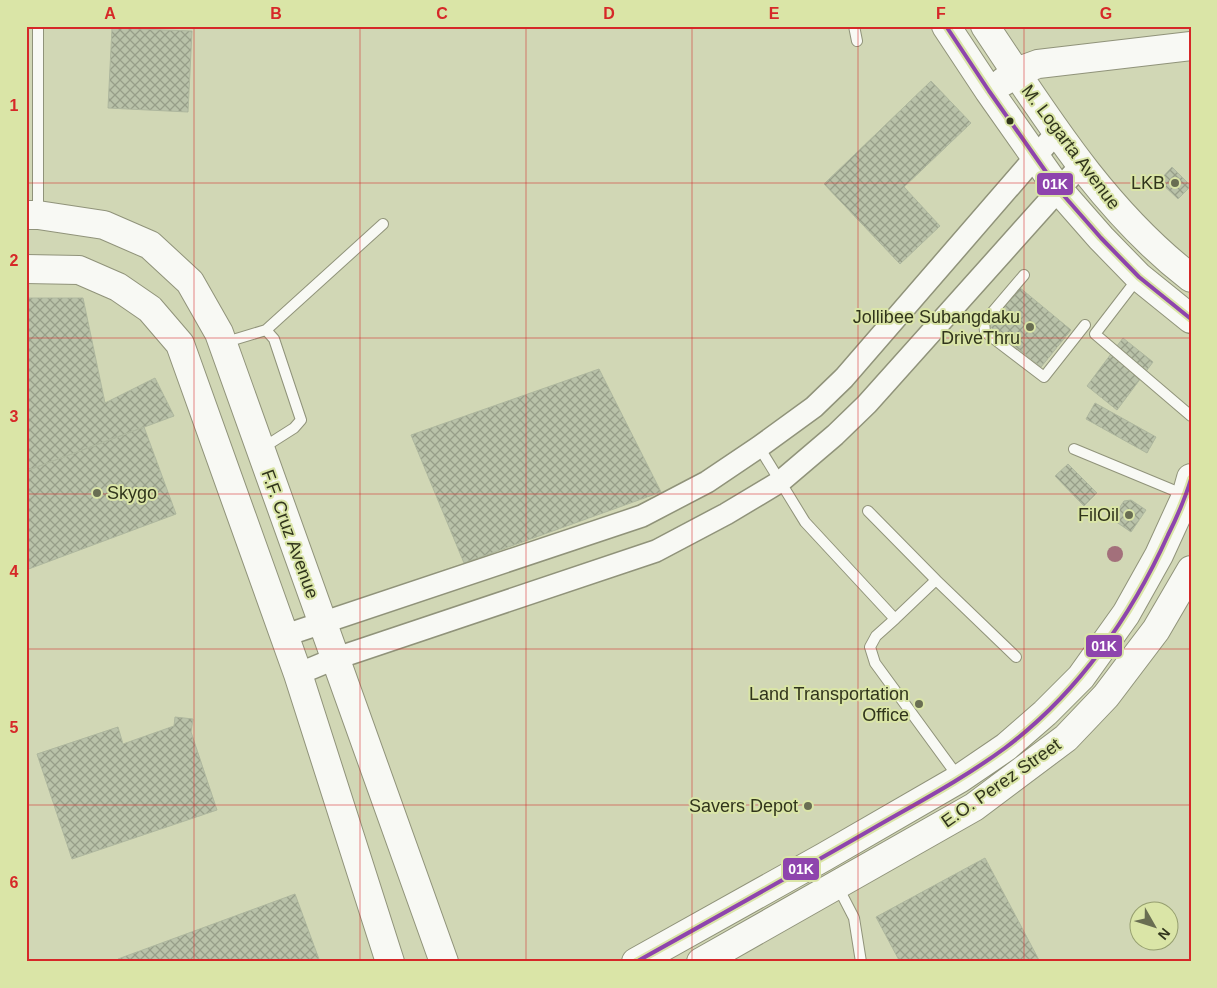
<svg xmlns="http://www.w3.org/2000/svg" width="1217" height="988" font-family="Helvetica,sans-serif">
  <defs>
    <pattern id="building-cross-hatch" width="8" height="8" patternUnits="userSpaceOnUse" patternTransform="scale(1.25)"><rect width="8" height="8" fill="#b9c2a9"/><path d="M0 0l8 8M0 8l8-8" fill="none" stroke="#979e89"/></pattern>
  </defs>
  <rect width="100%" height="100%" fill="#d1d7b5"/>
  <path fill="url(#building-cross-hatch)" stroke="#aeb79e" d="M112 28 192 31 188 112 108 108Z
    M931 81 971 123 904 187 940 226 900 264 824 184Z
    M1172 167 1191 186 1178 199 1159 181Z
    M1019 287 1071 330 1041 367 988 325Z
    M26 298H83L105 403 155 378 174 416 26 471Z
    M1123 338 1153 362 1117 410 1087 386Z
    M599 369 661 492 464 563 411 435Z
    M1095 403 1156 437 1147 453 1086 419Z
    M144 427 176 514 26 570V471Z
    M1068 464 1097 493 1084 506 1055 476Z
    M1131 500 1146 510 1131 532 1112 519 1124 501Z
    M175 717 193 719 191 732 217 810 72 859 37 754 118 727 123 744 174 726Z
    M985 858 1040 962H900L876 917Z
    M295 894 320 962H119L118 959Z"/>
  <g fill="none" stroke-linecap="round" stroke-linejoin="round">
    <g stroke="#90937a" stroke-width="12">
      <path id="lane" d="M854 26 857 41
        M38 214V26
        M1024 275 984 322 985 332 1044 377 1085 325
        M1138 278 1095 334 1191 416
        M266 330 383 224
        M223 343 266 330 274 339 301 420 294 428 261 449
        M759 447 805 522 895 619 876 636 870 647 875 663 959 778
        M1074 449 1185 495
        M868 511 936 580
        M895 619 936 580 1016 657
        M838 887 854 918 861 962"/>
    </g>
    <g stroke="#90937a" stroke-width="24">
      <path id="street" d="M283 636 642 516 707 482 759 447 814 407 844 378 1057 132
        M298 674 334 659 656 551 726 514 781 481 835 435 867 404 1081 165"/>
    </g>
    <g stroke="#90937a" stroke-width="30">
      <path id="secondary" d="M946 26 989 91 1058 189 1101 238 1139 277 1191 319
        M985 26C1046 117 1103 210 1191 278
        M1003 82 1016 72 1038 64 1191 46
        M26 215H38L104 225 150 245 190 282 219 333 444 962
        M26 269 79 270 118 287 150 309 180 344 298 674 390 962
        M636 962 824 857 959 779 1006 747 1045 713 1081 677 1126 614 1159 555 1186 496 1191 478
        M701 962 974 807 1066 738 1106 696 1156 630 1191 570"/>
    </g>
    <use href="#lane" stroke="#f8f9f4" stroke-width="10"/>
    <use href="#street" stroke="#f8f9f4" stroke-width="21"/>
    <use href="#secondary" stroke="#f8f9f4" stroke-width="28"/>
    <g stroke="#dae5a7" stroke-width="8">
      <path id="bus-1" d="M946 26 989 91 1058 189 1101 238 1139 277 1191 319
        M636 962C715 918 794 874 872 829 917 803 963 779 1005 748 1077 694 1131 617 1168 535 1177 517 1185 499 1191 479"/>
    </g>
    <use href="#bus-1" stroke="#8e44ad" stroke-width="4"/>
  </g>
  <circle fill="#a3707b" cx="1115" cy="554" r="8"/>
  <path fill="none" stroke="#d62828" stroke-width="1" stroke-opacity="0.55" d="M194 26V962M360 26V962M526 26V962M692 26V962M858 26V962M1024 26V962M26 183H1191M26 338H1191M26 494H1191M26 649H1191M26 805H1191"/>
  <circle fill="#31351c" stroke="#dae5a7" stroke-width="2" cx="1010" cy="121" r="4.5"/>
  <g fill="#696e52" stroke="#dae5a7" stroke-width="2">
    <circle cx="1175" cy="183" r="5"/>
    <circle cx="1030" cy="327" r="5"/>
    <circle cx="97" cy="493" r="5"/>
    <circle cx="1129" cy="515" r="5"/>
    <circle cx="919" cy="704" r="5"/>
    <circle cx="808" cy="806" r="5"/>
  </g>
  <g text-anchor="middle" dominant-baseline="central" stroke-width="4" stroke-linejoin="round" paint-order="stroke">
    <g font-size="18" fill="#31351c" stroke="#dae5a7">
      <text transform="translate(1071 147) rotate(53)">M. Logarta Avenue</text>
      <text transform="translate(290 534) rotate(70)">F.F. Cruz Avenue</text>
      <text transform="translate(1001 783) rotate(-35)">E.O. Perez Street</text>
    </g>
    <g font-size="18" fill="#31351c" stroke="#dae5a7" text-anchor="end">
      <text x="1165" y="183">LKB</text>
      <text x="1020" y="317">Jollibee Subangdaku<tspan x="1020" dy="21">DriveThru</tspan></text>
      <text x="107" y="493" text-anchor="start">Skygo</text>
      <text x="1119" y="515">FilOil</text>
      <text x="909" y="694">Land Transportation<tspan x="909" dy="21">Office</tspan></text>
      <text x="798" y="806">Savers Depot</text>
    </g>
  </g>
  <g stroke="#dae5a7" stroke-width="2">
    <rect x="1036" y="172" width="38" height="24" rx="5" fill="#8e44ad"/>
    <rect x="1085" y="634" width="38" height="24" rx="5" fill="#8e44ad"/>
    <rect x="782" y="857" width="38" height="24" rx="5" fill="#8e44ad"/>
  </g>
  <g font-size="14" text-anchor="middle" font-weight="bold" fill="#fff">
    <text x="1055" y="189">01K</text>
    <text x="1104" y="651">01K</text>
    <text x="801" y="874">01K</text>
  </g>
  <rect width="1217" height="988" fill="none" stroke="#dae5a7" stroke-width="55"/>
  <g transform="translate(1154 926) rotate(129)"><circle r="24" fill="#dae5a7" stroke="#969f6f"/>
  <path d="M0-4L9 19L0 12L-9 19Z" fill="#696e52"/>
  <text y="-8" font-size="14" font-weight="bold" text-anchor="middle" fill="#31351c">N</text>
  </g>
  <rect x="28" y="28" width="1162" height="932" fill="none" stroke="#d62828" stroke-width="2"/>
  <g font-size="16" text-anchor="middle" font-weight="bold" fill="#d62828">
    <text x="110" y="19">A</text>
    <text x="276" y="19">B</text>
    <text x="442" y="19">C</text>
    <text x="609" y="19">D</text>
    <text x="774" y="19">E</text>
    <text x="941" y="19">F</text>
    <text x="1106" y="19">G</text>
    <text x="14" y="111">1</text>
    <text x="14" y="266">2</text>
    <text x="14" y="422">3</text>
    <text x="14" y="577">4</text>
    <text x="14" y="733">5</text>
    <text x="14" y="888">6</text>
  </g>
</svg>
